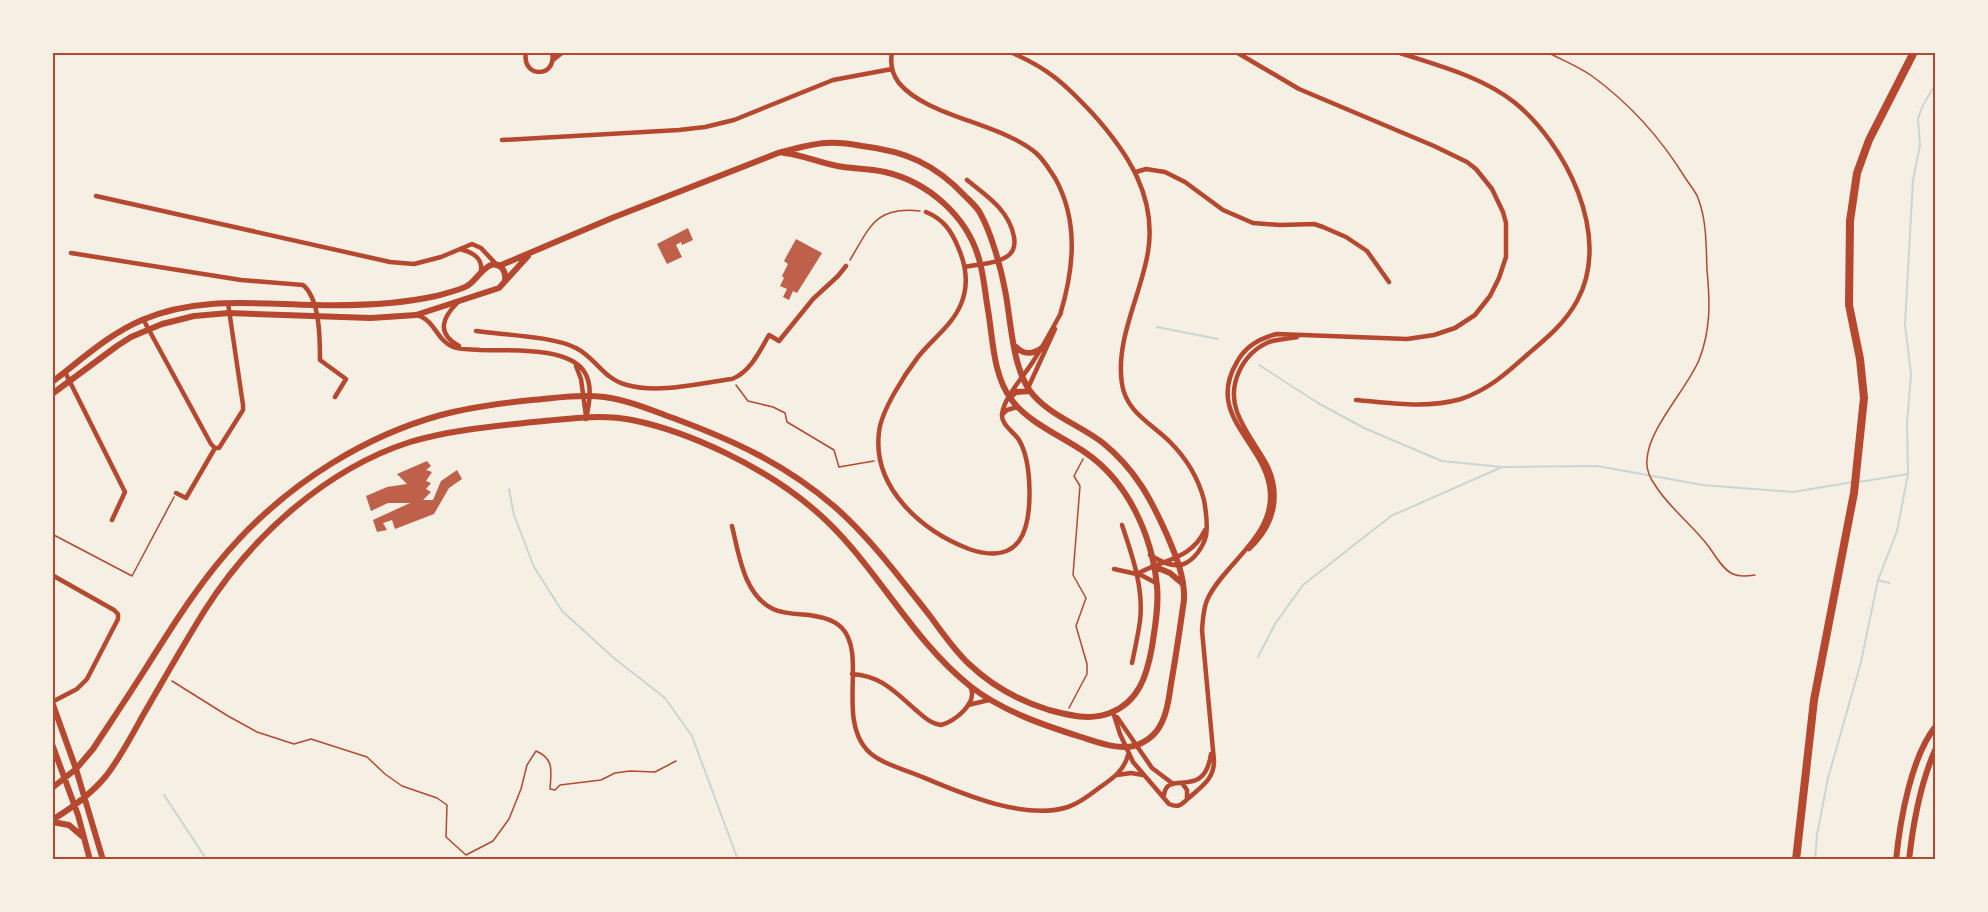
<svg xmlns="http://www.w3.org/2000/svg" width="1988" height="912" font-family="Quicksand,sans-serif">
  <rect width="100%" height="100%" fill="#f6efe4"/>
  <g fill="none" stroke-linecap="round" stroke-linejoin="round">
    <path stroke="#c9d6d2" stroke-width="2" d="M1157 327 1218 339
      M1259 365 1318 403 1364 428 1442 461 1502 467 1597 466 1703 485 1793 492 1853 482
      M1859 482 1908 474
      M509 489 514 515 534 567 562 611 615 659 665 698 692 736 738 860
      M1878 580 1889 583
      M1258 657 1275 624 1303 585 1391 516 1502 467
      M164 795 207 860
      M1815 860 1817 835 1828 778 1861 662 1878 580 1897 531 1908 474 1907 423 1911 374 1905 325 1913 180 1920 145 1918 119 1922 107 1936 83"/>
  </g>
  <path fill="#bf614a" d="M688 228 693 240 682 245 681 242 676 245 682 257 667 264 657 244Z
    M796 239 822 253 797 293 793 291 789 300 783 297 787 289 780 286 784 278 782 276 788 264 784 261Z
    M427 461 431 466 426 470 432 472 426 481 431 483 426 489 431 492 423 500H433L441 481 457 470 462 479 449 488 434 514 395 529 392 520 383 523 387 530 377 532 373 520 410 503H388L371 511 366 496 387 487 407 484 397 474Z"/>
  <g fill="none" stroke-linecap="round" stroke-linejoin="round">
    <path stroke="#b5482f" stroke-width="1.5" d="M1547 52C1562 60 1578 66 1592 76 1629 103 1662 140 1686 179 1690 185 1696 192 1698 198 1707 221 1706 247 1707 270 1710 301 1711 330 1699 360 1687 389 1648 429 1647 460 1646 469 1650 478 1655 485 1669 508 1693 525 1709 547 1715 555 1723 570 1733 574 1739 577 1748 576 1755 575
      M850 260C870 227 875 206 920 211
      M736 385 748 401 773 407 785 413 787 422 834 450 839 467 874 461
      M52 534 132 576 174 497
      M172 681 228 716 257 732 294 744 311 739 367 757 385 774 402 786 437 798 447 805 446 837 466 855 493 841 509 819 521 789 527 765 536 751C555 759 551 772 550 789L555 790 560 785 601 780 615 773 630 771 655 772 676 761
      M1069 708 1087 674V664L1076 626 1086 598 1073 575 1080 486 1074 476 1083 459"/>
    <path stroke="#b5482f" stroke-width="4.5" d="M526 52C521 79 558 78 552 52
      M892 52C890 63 892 74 899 83 927 117 1001 123 1036 153 1044 160 1049 169 1055 178 1079 221 1074 269 1060 315
      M1010 52C1048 68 1065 84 1093 114 1128 153 1157 197 1148 252 1141 295 1115 340 1122 384 1126 412 1152 424 1170 442 1187 459 1198 477 1204 500 1206 511 1208 524 1206 536 1203 547 1195 559 1184 564 1172 568 1160 561 1150 555
      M553 60 563 52
      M502 140 679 130 705 127 734 120 833 80 892 69
      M1136 172 1146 169 1165 172 1185 182 1223 210 1253 223 1280 225 1314 224 1323 227 1346 237 1367 251 1389 282
      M96 196 390 262 414 264 441 257 472 244 481 248 496 264
      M926 212C943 219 951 230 958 247 966 265 969 285 961 304 952 326 932 339 918 357 905 374 881 411 879 432 872 488 922 531 969 549 986 555 1007 557 1019 541 1034 520 1032 462 1019 440 1014 432 1001 425 1002 414 1004 397 1025 375 1034 360 1044 345 1052 329 1061 313
      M460 249C471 252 483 257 481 271
      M71 253 241 280 303 285C320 299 320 339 320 360L346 379 335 397
      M965 267C978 264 1000 264 1010 254 1015 249 1015 243 1014 237 1009 210 987 196 967 180
      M458 302C442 318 436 333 459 346
      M416 315C435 319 436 340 453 347 461 350 472 349 480 350 508 351 570 346 585 373 593 386 589 405 586 419
      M143 319 211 444 215 448H219L243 410V405L228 303
      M476 331C503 335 553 336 576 348 596 358 603 379 627 385 660 394 699 383 732 379 750 372 760 351 769 335L779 341 813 299 838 276 846 266
      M576 366 581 379 586 416
      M65 372 125 492 112 520
      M1028 388 1055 329
      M1356 400C1391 403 1426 409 1461 399 1488 390 1507 373 1528 354 1547 338 1565 323 1577 301 1613 236 1565 143 1514 102 1481 76 1436 65 1397 52
      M1003 414 1007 410 1017 407
      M176 493 186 498 215 448
      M1122 525C1132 555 1144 588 1140 621 1138 635 1135 649 1132 663
      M732 526C739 555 744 595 773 609 783 614 798 614 809 615 821 617 833 619 842 628 867 655 837 717 867 750 879 763 903 769 920 776 960 793 1024 821 1068 807 1080 803 1090 795 1099 788 1112 779 1124 771 1128 755
      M1249 549C1274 526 1282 496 1267 465 1257 447 1244 431 1237 412 1227 384 1243 353 1269 342 1278 339 1288 339 1297 337
      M1114 569 1141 575 1156 583
      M1137 574C1163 559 1191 560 1205 530
      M52 575 114 610 118 614V619L87 679 77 689 52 702
      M852 674C882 676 895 692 917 711 924 717 931 724 941 725 955 721 977 704 971 688
      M968 705 989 700
      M1113 712 1120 734 1133 762 1169 804C1180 809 1182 803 1190 797 1202 786 1214 779 1214 761L1202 630C1203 619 1203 608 1208 598 1225 563 1273 537 1270 493 1268 444 1204 417 1237 362 1245 347 1260 338 1277 334L1407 339 1434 335 1455 328 1475 315 1490 296 1499 278 1506 257V223L1503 212 1492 189 1476 169 1467 162 1434 146 1299 89 1236 52
      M1117 717 1152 768 1172 783
      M1117 775 1131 773 1143 775
      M1182 783 1187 790V799
      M1164 795C1167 768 1204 802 1211 754"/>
    <path stroke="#b5482f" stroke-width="6" d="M1015 346C1024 355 1032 355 1042 348
      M52 382C81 360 109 334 142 320 197 296 256 304 314 305 355 306 396 305 436 296 446 293 458 291 467 286 477 281 489 255 502 268 505 272 506 275 505 280
      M52 394 117 346 131 337 162 324 194 316 229 313 371 318 416 315 499 288 528 256
      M1009 397 1016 392 1030 391
      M1153 566 1170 573 1183 584
      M52 702 76 769 103 860
      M52 744 78 815 90 860
      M52 788 76 769 93 749C110 723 127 698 144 671 173 625 202 578 240 538 294 481 365 436 441 415 470 407 502 403 532 400 556 398 581 394 604 397 628 400 651 410 673 418 735 441 785 464 835 507 871 539 900 578 930 616 942 632 954 650 969 664 991 685 1020 701 1049 710 1068 715 1090 721 1110 713 1139 702 1147 675 1152 647 1155 628 1159 605 1157 586 1152 535 1128 482 1086 453 1063 437 1027 422 1011 399 993 375 993 339 988 310 985 293 984 276 979 259 967 216 928 182 885 172 872 169 858 169 844 167 824 165 805 155 784 153
      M52 820C72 808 91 794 106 776 120 758 131 737 142 717 163 681 183 645 205 610 251 537 326 469 410 442 447 431 486 427 524 423 559 420 598 413 632 420 691 432 765 468 811 507 873 558 907 636 970 686 1002 711 1043 725 1081 737 1097 742 1117 750 1134 746 1147 742 1157 733 1162 722 1168 710 1169 697 1171 684 1176 656 1180 628 1184 600 1185 577 1176 556 1167 535 1151 499 1135 469 1103 443 1080 425 1048 415 1030 391 1012 366 1011 320 1005 290 1001 268 991 232 980 213 977 207 970 201 965 196 935 164 905 151 862 146 851 144 838 142 826 143 810 144 793 149 778 153L612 218 499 266
      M52 822 69 825 83 837
      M1896 860C1900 821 1911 756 1936 726
      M1909 860C1913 824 1921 781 1936 748"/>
    <path stroke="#b5482f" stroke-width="8" d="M1796 860 1814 700 1854 493 1864 398 1860 359 1849 305 1850 221 1857 173 1869 140 1914 52"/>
  </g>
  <rect width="1988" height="912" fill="none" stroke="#f6efe4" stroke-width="108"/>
  <rect x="54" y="54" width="1880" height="804" fill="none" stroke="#b5482f" stroke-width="2"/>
</svg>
